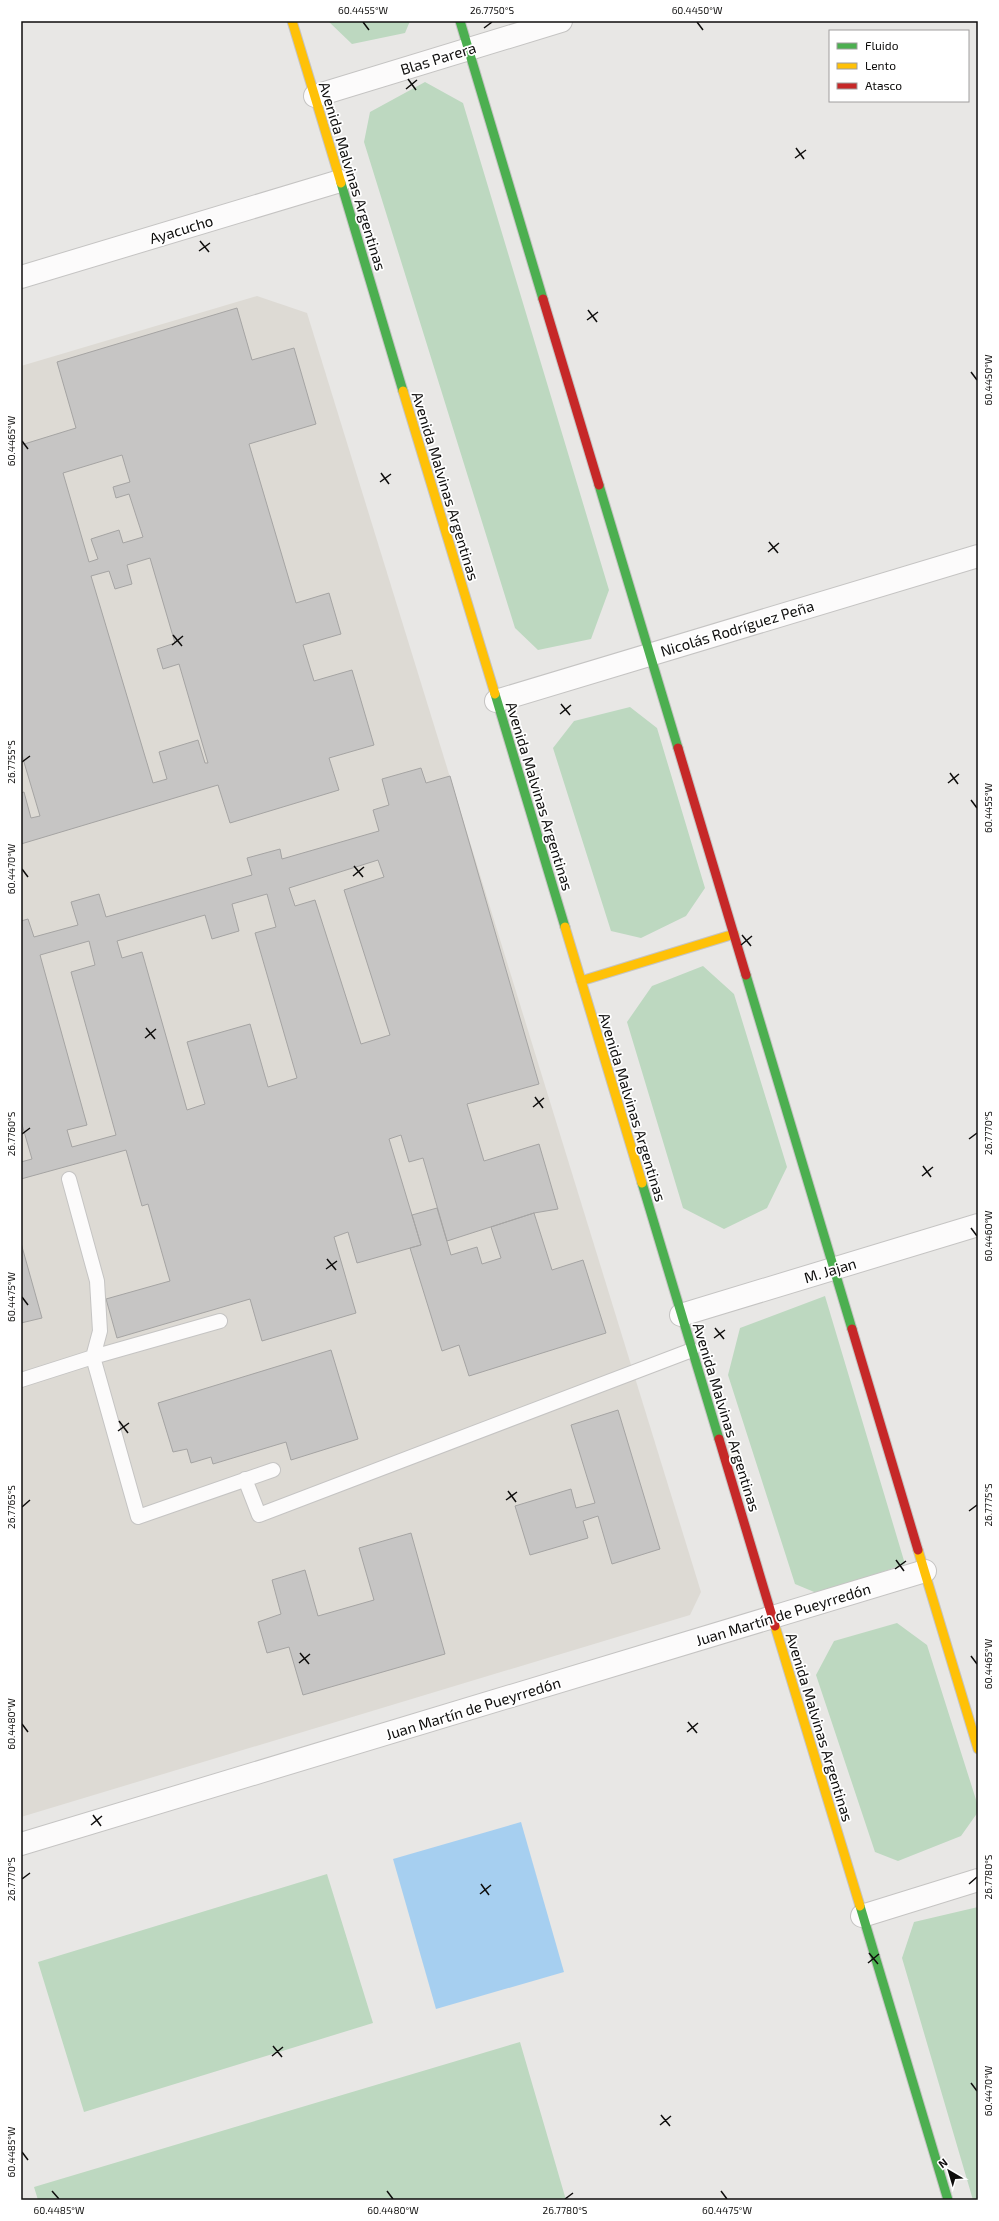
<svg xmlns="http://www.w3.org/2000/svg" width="999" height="2221" font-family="'Exo 2',sans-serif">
  <rect width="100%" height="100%" fill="#e8e7e5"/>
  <path fill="#dddad4" d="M257 296 307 313 701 1592 690 1615 21 1817V366Z"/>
  <path fill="#bdd8c0" d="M328 21H410L405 33 352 44Z
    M425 82 463 103 609 590 591 639 538 650 515 628 364 142 370 112Z
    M630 707 657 728 705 888 686 916 641 938 611 931 553 748 574 721Z
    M703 966 734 994 787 1167 767 1208 724 1229 683 1208 627 1022 652 986Z
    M825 1296 905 1564 819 1594 795 1584 728 1375 740 1328Z
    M897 1623 927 1645 978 1806V1812L961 1836 898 1861 875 1852 816 1675 834 1641Z
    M327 1874 373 2023 84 2112 38 1962Z
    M978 1907V2200H973L902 1958 914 1922Z
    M520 2042 566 2200H38L34 2187Z"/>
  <path fill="#a6cff0" d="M521 1822 564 1972 436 2009 393 1859Z"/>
  <path fill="#c6c5c4" stroke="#a5a4a3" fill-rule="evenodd" d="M237 308 252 360 294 348 316 424 249 444 296 603 329 593 341 634 303 645 314 681 352 670 374 745 329 758 339 790 230 823 218 785 21 844V793L24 792 31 818 40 816 21 752V445L76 428 57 362ZM122 455 130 482 113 487 116 498 129 494 143 537 123 543 119 530 91 539 98 559 89 562 63 473ZM150 558 175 643 157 649 163 669 179 664 208 763H205L198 740 159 752 167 779 153 783 91 576 109 571 115 589 132 584 127 565Z
    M421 768 426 783 450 776 539 1084 467 1104 484 1161 539 1144 558 1209 534 1213 447 1241 423 1158 409 1162 401 1135 389 1139 421 1245 357 1263 348 1232 334 1237 356 1313 262 1341 250 1299 117 1338 106 1299 170 1281 148 1204 142 1206 126 1150 21 1179V1162L32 1159 21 1121V921L28 919 34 937 78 925 71 902 99 894 106 917 252 875 247 858 280 849 282 859 379 831 373 810 389 805 382 779ZM378 860 384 877 344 890 390 1035 361 1044 315 900 295 906 289 888ZM267 894 276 927 255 933 297 1078 268 1087 250 1024 187 1042 205 1104 187 1110 142 952 122 958 117 941 205 915 212 939 239 931 232 904ZM89 941 95 965 71 972 116 1135 72 1147 67 1130 87 1125 40 955Z
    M437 1208 451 1255 477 1247 482 1264 501 1258 491 1227 534 1213 552 1270 583 1260 606 1333 469 1376 459 1345 442 1351 410 1248 421 1245 412 1215Z
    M21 1243 42 1318 21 1323Z
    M331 1350 358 1439 291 1460 286 1442 213 1464 211 1457 191 1463 187 1449 173 1452 158 1403Z
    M618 1410 660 1549 612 1564 598 1516 583 1521 588 1538 530 1555 515 1506 571 1489 576 1508 595 1503 571 1425Z
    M411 1533 445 1654 303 1695 289 1647 267 1653 258 1622 281 1614 272 1580 305 1570 318 1616 374 1600 359 1548Z"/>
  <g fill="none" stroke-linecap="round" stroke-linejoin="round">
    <g stroke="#c5c4c3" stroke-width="16">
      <path id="lane" d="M69 1179 97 1281 100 1331 93 1357 138 1517 273 1470
        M21 1380 93 1357 220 1321
        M245 1479 259 1515 692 1350"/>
    </g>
    <g stroke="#c5c4c3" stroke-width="24">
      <path id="street" d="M315 96 561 21
        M21 277 340 181
        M496 701 978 556
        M681 1315 978 1225
        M21 1844 925 1571
        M862 1916 978 1880"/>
    </g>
    <g stroke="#c5c4c3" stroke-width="11">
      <path id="fast" d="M460 21 543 299
        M341 183 403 391
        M599 485 678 748
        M495 694 565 927
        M746 975 852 1329
        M642 1183 719 1439
        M860 1906 948 2200"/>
    </g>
    <g stroke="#c5c4c3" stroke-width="11">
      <path id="slow" d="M292 21 341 183
        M403 391 495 694
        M565 927 642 1183
        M581 981 734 934
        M918 1550 978 1749
        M775 1626 860 1906"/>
    </g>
    <g stroke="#c5c4c3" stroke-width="11">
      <path id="jam" d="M543 299 599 485
        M678 748 746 975
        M852 1329 918 1550
        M719 1439 775 1626"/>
    </g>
    <use href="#lane" stroke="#fcfbfb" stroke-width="14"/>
    <use href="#street" stroke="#fcfbfb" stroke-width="22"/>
    <use href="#fast" stroke="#4caf50" stroke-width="9"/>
    <use href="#slow" stroke="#ffc107" stroke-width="9"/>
    <use href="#jam" stroke="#c62828" stroke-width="9"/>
  </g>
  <path fill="none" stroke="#0e0d0c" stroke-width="1.5" d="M363 22 369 30M697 22 703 30M484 28 492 22M408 79 416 90M406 89 417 80M796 148 804 159M795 158 806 150M200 241 209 252M199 251 210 243M588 310 597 322M587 320 598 312M971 372 977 380M22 441 28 449M381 473 389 484M380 482 391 474M769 542 778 553M768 552 779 543M173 635 182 646M172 645 183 636M561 704 570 715M560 714 571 705M22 762 30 756M950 773 958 784M948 783 959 774M971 800 977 808M354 866 363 877M22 869 28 877M353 876 364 867M742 935 751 946M741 945 752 936M146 1028 155 1039M145 1038 156 1029M535 1097 543 1108M533 1107 544 1098M22 1134 30 1128M969 1139 977 1133M923 1166 931 1177M922 1176 933 1167M971 1228 977 1236M327 1259 336 1270M326 1269 337 1261M22 1297 28 1305M715 1328 724 1339M714 1338 725 1330M119 1421 128 1433M118 1431 129 1423M508 1491 516 1502M506 1500 517 1492M22 1507 30 1500M969 1511 977 1505M896 1560 904 1571M895 1569 906 1561M300 1653 309 1664M971 1656 977 1664M299 1663 310 1654M688 1722 697 1733M22 1724 28 1732M687 1732 698 1723M93 1815 101 1826M91 1825 102 1816M22 1879 30 1873M481 1884 489 1895M969 1884 977 1877M480 1894 491 1885M869 1953 878 1964M868 1963 879 1954M273 2046 282 2057M272 2056 283 2047M971 2083 977 2091M661 2115 670 2126M660 2125 671 2116M22 2152 28 2160M52 2191 59 2199M387 2191 393 2199M721 2191 727 2199M565 2199 573 2193"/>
  <g text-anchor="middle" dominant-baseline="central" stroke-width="3.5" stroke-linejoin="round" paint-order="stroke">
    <g font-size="15" fill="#0e0d0c" stroke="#fff">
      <text transform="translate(438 58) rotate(-17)">Blas Parera</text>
      <text transform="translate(353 176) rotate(73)">Avenida Malvinas Argentinas</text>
      <text transform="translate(181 229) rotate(-17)">Ayacucho</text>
      <text transform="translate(446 486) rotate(73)">Avenida Malvinas Argentinas</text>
      <text transform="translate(737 628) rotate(-17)">Nicolás Rodríguez Peña</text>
      <text transform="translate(540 796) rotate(73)">Avenida Malvinas Argentinas</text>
      <text transform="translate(633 1107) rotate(73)">Avenida Malvinas Argentinas</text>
      <text transform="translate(830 1270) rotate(-17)">M. Jajan</text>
      <text transform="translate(727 1417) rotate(73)">Avenida Malvinas Argentinas</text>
      <text transform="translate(783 1614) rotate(-17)">Juan Martín de Pueyrredón</text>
      <text transform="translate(473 1708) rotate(-17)">Juan Martín de Pueyrredón</text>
      <text transform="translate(820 1727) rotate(73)">Avenida Malvinas Argentinas</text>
    </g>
  </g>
  <rect width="999" height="2221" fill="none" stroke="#ffffff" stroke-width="44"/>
  <rect x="829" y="30" width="140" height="72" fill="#ffffff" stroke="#9f9e9e"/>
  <rect x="837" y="43" width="20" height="6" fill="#4caf50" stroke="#9f9e9e"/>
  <text x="865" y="50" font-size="12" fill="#0e0d0c">Fluido</text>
  <rect x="837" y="63" width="20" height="6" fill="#ffc107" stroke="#9f9e9e"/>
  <text x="865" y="70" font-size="12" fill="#0e0d0c">Lento</text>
  <rect x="837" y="83" width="20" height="6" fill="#c62828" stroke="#9f9e9e"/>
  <text x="865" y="90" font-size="12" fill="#0e0d0c">Atasco</text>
  <g transform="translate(949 2171) rotate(322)" stroke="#ffffff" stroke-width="3" paint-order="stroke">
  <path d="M0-3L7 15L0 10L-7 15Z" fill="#0e0d0c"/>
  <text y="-6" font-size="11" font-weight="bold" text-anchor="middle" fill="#0e0d0c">N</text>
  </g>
  <rect x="22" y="22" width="955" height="2177" fill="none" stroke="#0e0d0c" stroke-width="1.5"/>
  <g font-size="10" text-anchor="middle" fill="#0e0d0c">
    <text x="363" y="14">60.4455°W</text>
    <text x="492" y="14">26.7750°S</text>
    <text x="697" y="14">60.4450°W</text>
    <text transform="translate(988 380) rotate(-90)" y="4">60.4450°W</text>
    <text transform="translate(11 441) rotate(-90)" y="4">60.4465°W</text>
    <text transform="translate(11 762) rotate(-90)" y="4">26.7755°S</text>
    <text transform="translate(988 808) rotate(-90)" y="4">60.4455°W</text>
    <text transform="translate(11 869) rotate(-90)" y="4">60.4470°W</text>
    <text transform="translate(988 1133) rotate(-90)" y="4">26.7770°S</text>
    <text transform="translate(11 1134) rotate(-90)" y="4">26.7760°S</text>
    <text transform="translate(988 1236) rotate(-90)" y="4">60.4460°W</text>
    <text transform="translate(11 1297) rotate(-90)" y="4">60.4475°W</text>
    <text transform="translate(988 1505) rotate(-90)" y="4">26.7775°S</text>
    <text transform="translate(11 1507) rotate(-90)" y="4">26.7765°S</text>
    <text transform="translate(988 1664) rotate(-90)" y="4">60.4465°W</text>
    <text transform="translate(11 1724) rotate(-90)" y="4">60.4480°W</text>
    <text transform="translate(988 1877) rotate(-90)" y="4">26.7780°S</text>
    <text transform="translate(11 1879) rotate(-90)" y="4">26.7770°S</text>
    <text transform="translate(988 2091) rotate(-90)" y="4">60.4470°W</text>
    <text transform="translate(11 2152) rotate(-90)" y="4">60.4485°W</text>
    <text x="59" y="2214">60.4485°W</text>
    <text x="393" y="2214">60.4480°W</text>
    <text x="565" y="2214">26.7780°S</text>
    <text x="727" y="2214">60.4475°W</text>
  </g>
</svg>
